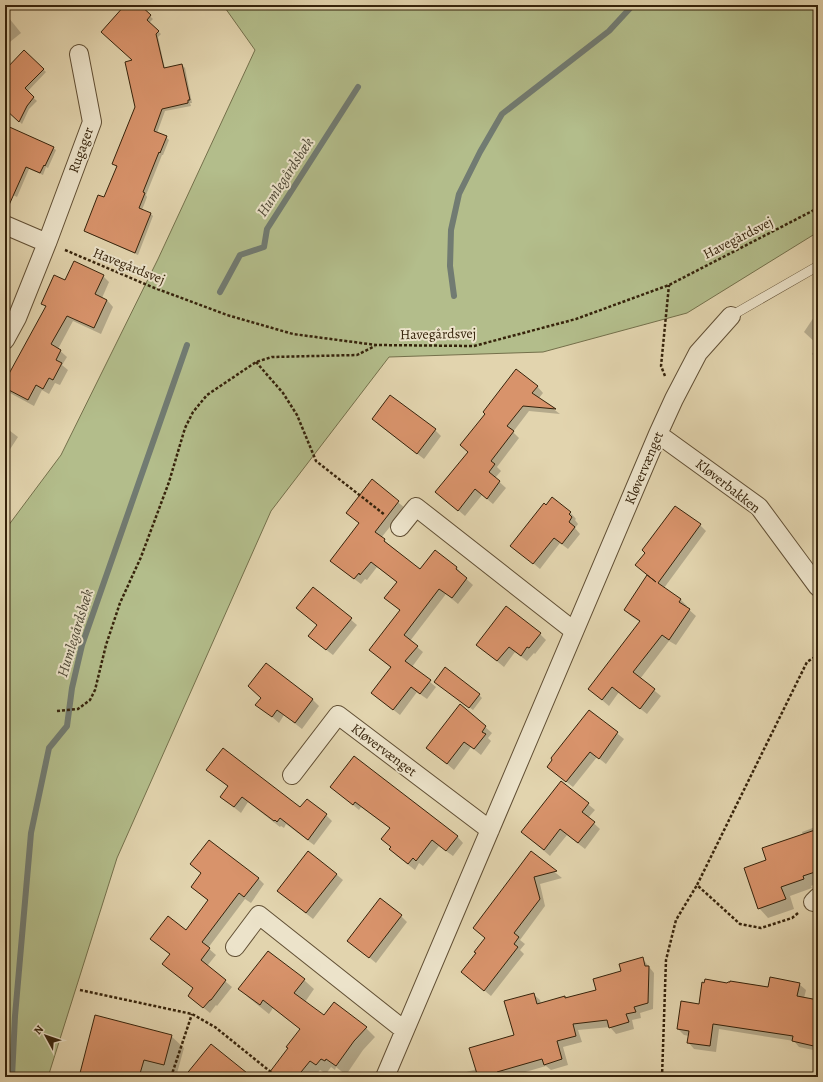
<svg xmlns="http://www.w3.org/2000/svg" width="823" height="1082" font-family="Alegreya,serif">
  <rect width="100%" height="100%" fill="#e2d4ae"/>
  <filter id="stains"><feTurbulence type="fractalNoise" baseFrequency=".005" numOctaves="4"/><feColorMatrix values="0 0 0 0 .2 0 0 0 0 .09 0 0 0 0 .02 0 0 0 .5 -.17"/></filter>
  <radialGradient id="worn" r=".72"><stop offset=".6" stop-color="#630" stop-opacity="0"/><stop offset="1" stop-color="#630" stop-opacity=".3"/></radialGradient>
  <path fill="#b3bd8b" stroke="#74704b" d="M223 5H818V232L687 313 543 352 389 357 271 511 117 858 48 1077H5V530L61 455 158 259 255 50Z"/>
  <path fill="#0003" d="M5 5H13L5 11Z
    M127 5H138L153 19 149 23 161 34 158 37 165 69 182 65 185 68 192 103H190L191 106 165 111 157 133 166 137 169 140 163 155H162L146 195 147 197 142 210 150 213 153 216 138 255 88 233 85 230 121 169 113 164 136 107 134 61Z
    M5 13 21 33 5 46Z
    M24 51 46 72 27 92 37 101 29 109 22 124 5 108V72Z
    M5 126 53 148 56 150 48 168 46 167 43 175 29 169 17 197 5 191Z
    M103 276 109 282 102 298 107 300 113 307 101 334 73 321 58 349 67 357 62 365 68 370 60 385 55 383 49 394 42 390 34 406 10 393 5 388V383L47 308 42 304 66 282Z
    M814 317 818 319V360L812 354 818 345 804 332Z
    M818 373V382L815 378Z
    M537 386 543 393 539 398 560 414 529 411 513 432 519 438 497 467 501 471 495 478 506 488 493 504 482 495 465 516 437 492Z
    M390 396 435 430 441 436 424 459 379 425 373 419Z
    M5 427 18 437 5 457Z
    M372 481 405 508 381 538 420 570 456 567 462 574V575L473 585 458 604 446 594 410 641 423 652 412 667 436 687 427 699 417 692 400 715 372 693 391 668 370 650 400 611 385 598 398 583 377 567 367 580 365 579 361 584 338 567 360 524 348 513Z
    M570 512 576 519 575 520 578 524 575 528 580 534 568 549 560 543 540 569 512 546Z
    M700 525 706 531 664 588 681 600 687 606 686 607 696 616 676 645 669 641 640 679 661 696 647 714 619 692 609 706 589 689 640 622 631 616 625 610 648 575Z
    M314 588 357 625 333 655 316 642 318 625Z
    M540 634 546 640 535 654 534 653 527 661 515 652 504 667 477 645Z
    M266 665 313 700 319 706 302 729 284 715 279 723 257 704 262 698Z
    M438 684 479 695 482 698 473 710Z
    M460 705 492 733 488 738 491 741 481 755 471 747 454 770 427 747Z
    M589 711 624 739 606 764 597 757 573 787 555 773Z
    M208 770 300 808 326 815 332 821 314 845 286 824 284 828 281 826 280 827 248 802 241 813 221 797 228 787Z
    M561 782 595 810 588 818 600 829 585 849 567 835 550 856 522 832Z
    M331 787 457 836 463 843 453 856 439 846 423 866 419 863 415 870 397 856 390 849 392 848 383 839 391 829 361 807 359 810Z
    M818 826V883L811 886 812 888 790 896 794 909 768 918 759 908 767 861 803 835 802 832Z
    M531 853 562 878 540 884 545 906 520 940 525 944 520 950 524 954 491 996 462 972 477 954 486 938Z
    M336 874 343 880 313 919 278 891Z
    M258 878 264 884 251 903 245 899 208 948 216 955 207 966 232 987 217 1006 216 1005 210 1013 189 996 194 989 163 964 170 955 152 939 186 931 208 901 192 887Z
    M401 916 407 922 376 963 348 940Z
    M642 958 654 973 653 1009 640 1013 641 1018 632 1020 634 1029 616 1034 610 1027 578 1030 582 1042 563 1047 568 1065 551 1070 546 1066 508 1077H448L477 1069 515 1036 533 994 540 1000 541 1004 597 990Z
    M304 980 314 989 305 1002 324 1016 366 1028 375 1037 363 1050 346 1075 336 1067 335 1070 331 1067 326 1074 320 1070 314 1077H267L289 1049 301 1030 273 1008 269 1014 249 998 240 989Z
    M728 984 769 988 799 984 806 990 804 998 818 1001V1051L799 1047 794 1041 719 1029 716 1052 694 1049 688 1042 689 1036 684 1035 678 1029 699 1005Z
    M171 1036 184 1048 176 1077 156 1072 155 1077H80Z"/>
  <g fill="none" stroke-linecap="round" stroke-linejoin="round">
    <path stroke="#717b72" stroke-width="6" d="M220 292 240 255 264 247 267 229 358 87
      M454 296 450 266 451 230 459 194 480 152 502 114 609 31 633 5
      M12 1077 15 1016 31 833 49 748 67 726 72 688 82 645 187 345"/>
  </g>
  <path fill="#d8936b" stroke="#36230b" d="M125 5H140L151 15 147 20 159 31 156 34 164 68 182 64 190 100H188V103L162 109 154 131 167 136 160 153 159 152 143 192 145 193 139 208 151 213 135 253 84 231 98 195 104 197 117 166 112 164 135 107 125 62 132 60 101 32Z
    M24 50 44 69 25 88 34 97 27 106 19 122 5 109V70Z
    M5 125 54 147 45 166 44 165 40 173 26 167 5 214Z
    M74 261 104 275 95 294 107 300 94 328 67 316 51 344 61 350 56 360 62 363 53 380 49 378 43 389 36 385 28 400 5 388V381L46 306 41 304 54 275 65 280Z
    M516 369 538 386 532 393 556 409 523 406 507 426 514 431 491 461 495 464 489 472 500 481 487 499 475 489 458 511 435 492 468 452 460 445 485 414 483 412Z
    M390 395 436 429 417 454 372 419Z
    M372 479 399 501 375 532 385 539 384 541 420 569 435 550 457 567 456 569 467 578 452 598 439 589 404 635 418 646 405 661 431 680 420 694 411 687 393 710 371 693 391 667 369 650 400 610 384 598 397 582 371 562 360 575 359 573 354 579 330 561 359 523 346 513Z
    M552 497 571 512 569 514 572 517 569 522 575 527 562 544 554 538 533 564 510 546 544 503 546 505Z
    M675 506 701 524 658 583 681 599 679 602 690 609 669 640 662 635 633 672 655 689 640 709 612 687 602 700 588 689 640 621 624 610 647 575 656 582 635 565 645 553 642 550Z
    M313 587 352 618 326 650 308 636 317 625 296 608Z
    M506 606 541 633 529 648 527 647 521 656 509 647 497 661 476 645Z
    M266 663 313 699 295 723 277 710 272 717 255 705 261 698 248 686Z
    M445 667 480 694 469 708 434 682Z
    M460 704 486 726 482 732 486 734 474 749 464 742 447 764 426 748Z
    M589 710 618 732 599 759 590 752 566 782 547 767 552 760 551 758Z
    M223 748 300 807 307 799 327 814 308 840 280 818 277 822 275 820 274 821 242 797 234 807 220 797 228 786 206 770Z
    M354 756 458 836 446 851 432 840 416 861 413 858 408 864 389 849 391 847 381 839 390 828 355 802 353 805 330 787Z
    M561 781 589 803 582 812 595 822 578 843 560 829 544 850 521 832Z
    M818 829V871L803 876 804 879 781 887 786 899 758 909 744 868 766 860 762 848Z
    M209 840 259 878 244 897 239 893 202 942 210 948 201 960 226 980 211 1000H210L203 1008 188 996 193 988 162 964 170 954 150 939 168 916 186 930 208 900 191 887 201 873 190 864Z
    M308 851 337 874 306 913 277 891Z
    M531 851 557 871 534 877 540 899 514 933 519 937 514 944 518 947 484 991 461 972 476 953 474 952 485 938 473 928Z
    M380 898 402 915 369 958 347 941Z
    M268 951 305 979 294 993 324 1015 334 1002 367 1027 354 1041 336 1066 326 1059 325 1061 321 1059 316 1065 310 1061 297 1077H266L288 1048 286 1047 300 1029 263 1000 260 1005 238 989Z
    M643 957 645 966H649L648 1003 634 1007 636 1012 626 1014 629 1022 609 1028 607 1020 573 1024 576 1036 557 1041 562 1059 544 1065 542 1059 497 1072 499 1077H478L469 1048 514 1035 504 1001 534 993 537 1004 565 996V998L596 990 593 979 621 971 619 964Z
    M770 977 800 983 797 996 818 1000V1047L792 1041 793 1036 713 1024 710 1046 687 1043 689 1031 677 1029 681 1001 699 1004 702 982 704 983 705 979 727 983 728 982H730V981L768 987Z
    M95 1015 172 1035 164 1065 144 1060 139 1077H79Z
    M211 1044 252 1077H184Z"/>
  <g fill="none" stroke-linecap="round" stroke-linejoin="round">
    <g stroke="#614f34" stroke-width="10">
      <path id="lane" d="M731 316 818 266"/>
    </g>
    <g stroke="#614f34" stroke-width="20">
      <path id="street" d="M5 225 47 243
        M5 340 17 318 47 243 92 122 79 54
        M658 434 759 507 818 587
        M400 527 416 507 574 631
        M292 775 338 715 490 830
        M813 902 818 897
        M235 947 259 915 404 1030
        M385 1077 658 434 674 399 698 353 731 316"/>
    </g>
    <path stroke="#36230b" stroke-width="2.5" stroke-dasharray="3 2" stroke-linecap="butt" d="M65 250 152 287 227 315 293 334 376 345 474 346 576 319 669 285 818 208
      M256 362 283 393 297 415 316 461 385 515
      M665 376 661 366 669 285
      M57 711 78 709 90 700 95 690 106 645 120 603 141 557 169 482 185 428 193 412 207 395 256 362 272 357 357 355 375 346
      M798 913 792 918 761 928 740 924 697 885 807 662 818 655
      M80 990 192 1014 215 1027 277 1077
      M171 1077 192 1014
      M662 1077 666 960 676 920 697 885"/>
    <use href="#lane" stroke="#ece3ca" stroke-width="9"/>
    <use href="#street" stroke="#ece3ca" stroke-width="18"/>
  </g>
  <g text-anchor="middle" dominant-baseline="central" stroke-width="4" stroke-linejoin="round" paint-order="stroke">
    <g font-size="14" fill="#36230b" stroke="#ece3ca">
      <text transform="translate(81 150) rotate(-70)">Rugager</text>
      <text transform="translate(738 238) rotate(-27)">Havegårdsvej</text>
      <text transform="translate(129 266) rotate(22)">Havegårdsvej</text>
      <text transform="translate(438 334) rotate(-1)">Havegårdsvej</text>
      <text transform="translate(644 468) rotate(-67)">Kløvervænget</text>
      <text transform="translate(728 486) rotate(38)">Kløverbakken</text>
      <text transform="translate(384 750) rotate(37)">Kløvervænget</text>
    </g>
    <g font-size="15" font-style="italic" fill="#4f4836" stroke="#ece3ca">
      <text transform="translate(285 177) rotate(-57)">Humlegårdsbæk</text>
      <text transform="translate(75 633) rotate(-73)">Humlegårdsbæk</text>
    </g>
  </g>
  <rect width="823" height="1082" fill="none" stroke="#e2d4ae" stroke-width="20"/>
  <rect x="6" y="6" width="811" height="1070" fill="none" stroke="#36230b" stroke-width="2"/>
  <rect x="10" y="10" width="803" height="1062" fill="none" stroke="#36230b"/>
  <g transform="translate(46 1036) rotate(310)" stroke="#ece3ca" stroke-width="3" paint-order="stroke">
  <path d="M0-3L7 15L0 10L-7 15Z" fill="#36230b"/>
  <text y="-6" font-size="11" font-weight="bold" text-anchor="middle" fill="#36230b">N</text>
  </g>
  <rect width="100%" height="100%" filter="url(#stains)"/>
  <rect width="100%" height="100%" fill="url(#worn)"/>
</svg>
